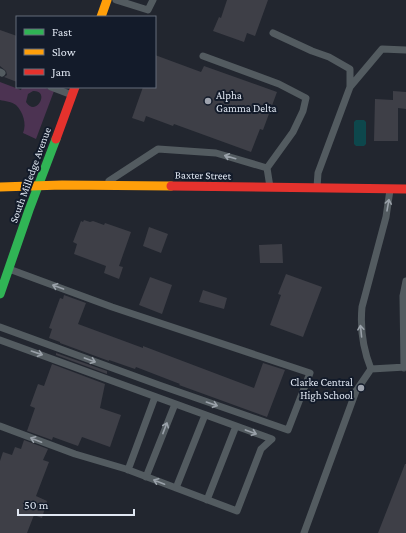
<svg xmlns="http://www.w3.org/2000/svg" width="406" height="533" font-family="'Crimson Pro',serif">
  <rect width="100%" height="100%" fill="#22262f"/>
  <path fill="#4c3352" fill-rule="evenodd" d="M0 82 21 90 22 87H43L54 91 36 139 23 133C27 124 23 112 16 105 12 102 5 101 0 100ZM33 91C51 90 36 118 26 102L28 94Z"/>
  <path fill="#0d474c" d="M356 120H364L366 122V144L364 146H356L354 144V122Z"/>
  <path fill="#3e3f47" d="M227 0H268L255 36 247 33 244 42 213 31 219 17 221 18Z
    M0 30 17 36V82L4 77 7 75 6 71 0 66Z
    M155 55 201 72 204 66 277 92 263 130 260 129 251 152 174 124 173 126 146 116 144 122 132 118 143 87H155Z
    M393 91 406 92V109L398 108V141H374L375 99 393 100Z
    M84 220 90 222 93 221 104 225 105 223 131 232 119 266 123 267 119 279 104 273 106 266 74 254 77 244 73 242 81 221 83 222Z
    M149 227 168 234 161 253 143 246Z
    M282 244 283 263H260L259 245Z
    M286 274 322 287 303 337 270 325 281 295 278 294Z
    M150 277 172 285 162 314 139 305Z
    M203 290 227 298 224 309 199 302Z
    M64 295 86 303 78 324 143 348V346L254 388 263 363 285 370 267 417 179 385 180 384 136 367 135 369 109 360V361L60 343V342L49 338 52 329 49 328 60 298 63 299Z
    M56 353 107 371V374L56 355Z
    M52 364 105 384 100 408 121 415 110 447 82 437 78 446 53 437 52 440 27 431 35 408 30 406 38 384 44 386Z
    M24 440 48 449 43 460 49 462 36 496 47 501 42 518 34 515 27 533H0V461L3 452 12 455 15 447 21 449Z
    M405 464H406V533H378Z"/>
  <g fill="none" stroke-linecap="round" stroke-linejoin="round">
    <path stroke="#535b60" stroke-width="7" d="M116 0 148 10 153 0
      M273 33 312 51 329 57 350 69V87L318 173 317 187
      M203 56 279 84 306 98 303 111 293 132 267 168 270 187
      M0 72 2 73
      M51 87 72 95
      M350 87 382 49 406 50
      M109 181 158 149 216 153 267 168
      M0 327 159 385 288 430 310 373 112 307 9 269
      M0 340 272 439 261 449 237 511 126 469 75 454 0 426
      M404 368 403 296 406 281
      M371 369C363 349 360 328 362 307L386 217 390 190
      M371 369 406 367
      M128 470 155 397
      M146 477 175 404
      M176 488 205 415
      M207 500 236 426
      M304 533 356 391 371 369"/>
    <path stroke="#30b455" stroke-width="9" d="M0 294 29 210 56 139"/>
    <path stroke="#ff9f0a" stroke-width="9" d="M101 17 107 0
      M0 187 62 185 171 186"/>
    <path stroke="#e5322d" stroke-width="9" d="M56 139 75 87
      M171 186 406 189"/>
  </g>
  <defs><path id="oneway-shaft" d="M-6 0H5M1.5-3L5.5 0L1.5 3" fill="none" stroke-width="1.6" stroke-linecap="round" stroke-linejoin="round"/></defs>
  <g stroke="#9aa1a9">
    <use href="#oneway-shaft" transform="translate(230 157) rotate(-164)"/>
    <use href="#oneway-shaft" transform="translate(388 205) rotate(-80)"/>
    <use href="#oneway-shaft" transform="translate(58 287) rotate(-160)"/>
    <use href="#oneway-shaft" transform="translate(361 331) rotate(-96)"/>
    <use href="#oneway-shaft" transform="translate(37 353) rotate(19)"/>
    <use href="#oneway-shaft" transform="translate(90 360) rotate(20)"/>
    <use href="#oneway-shaft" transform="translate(212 404) rotate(19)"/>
    <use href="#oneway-shaft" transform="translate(165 428) rotate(-69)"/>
    <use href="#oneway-shaft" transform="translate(251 432) rotate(20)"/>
    <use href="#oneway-shaft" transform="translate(36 440) rotate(-159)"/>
    <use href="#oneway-shaft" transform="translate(159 482) rotate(-159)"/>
  </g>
  <g fill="#9ea3ae" stroke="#131b2a" stroke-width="1.5">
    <circle cx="208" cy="101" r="4"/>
    <circle cx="361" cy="388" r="4"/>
  </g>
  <g text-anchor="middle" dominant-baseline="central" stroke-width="4" stroke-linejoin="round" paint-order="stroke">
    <g font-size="11" fill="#e0e7f2" stroke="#131b2a" text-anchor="start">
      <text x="216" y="95">Alpha<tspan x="216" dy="13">Gamma Delta</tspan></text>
      <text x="353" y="382" text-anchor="end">Clarke Central<tspan x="353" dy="13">High School</tspan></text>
    </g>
    <g font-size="11" fill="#e0e7f2" stroke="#131b2a">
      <text transform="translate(30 175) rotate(-70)">South Milledge Avenue</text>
      <text transform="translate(203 175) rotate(1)">Baxter Street</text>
    </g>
  </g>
  <rect x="16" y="16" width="140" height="72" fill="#131b2a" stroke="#656d7a"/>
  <rect x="24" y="29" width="20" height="6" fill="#30b455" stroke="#656d7a"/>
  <text x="52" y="36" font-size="12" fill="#e0e7f2">Fast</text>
  <rect x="24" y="49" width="20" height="6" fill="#ff9f0a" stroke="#656d7a"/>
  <text x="52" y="56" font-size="12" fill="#e0e7f2">Slow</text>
  <rect x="24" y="69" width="20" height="6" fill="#e5322d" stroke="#656d7a"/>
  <text x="52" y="76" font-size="12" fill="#e0e7f2">Jam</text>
  <path d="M18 509v6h116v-6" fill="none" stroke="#e0e7f2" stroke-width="2"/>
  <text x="24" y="509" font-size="12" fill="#e0e7f2" stroke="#131b2a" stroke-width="3" paint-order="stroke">50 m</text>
</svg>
